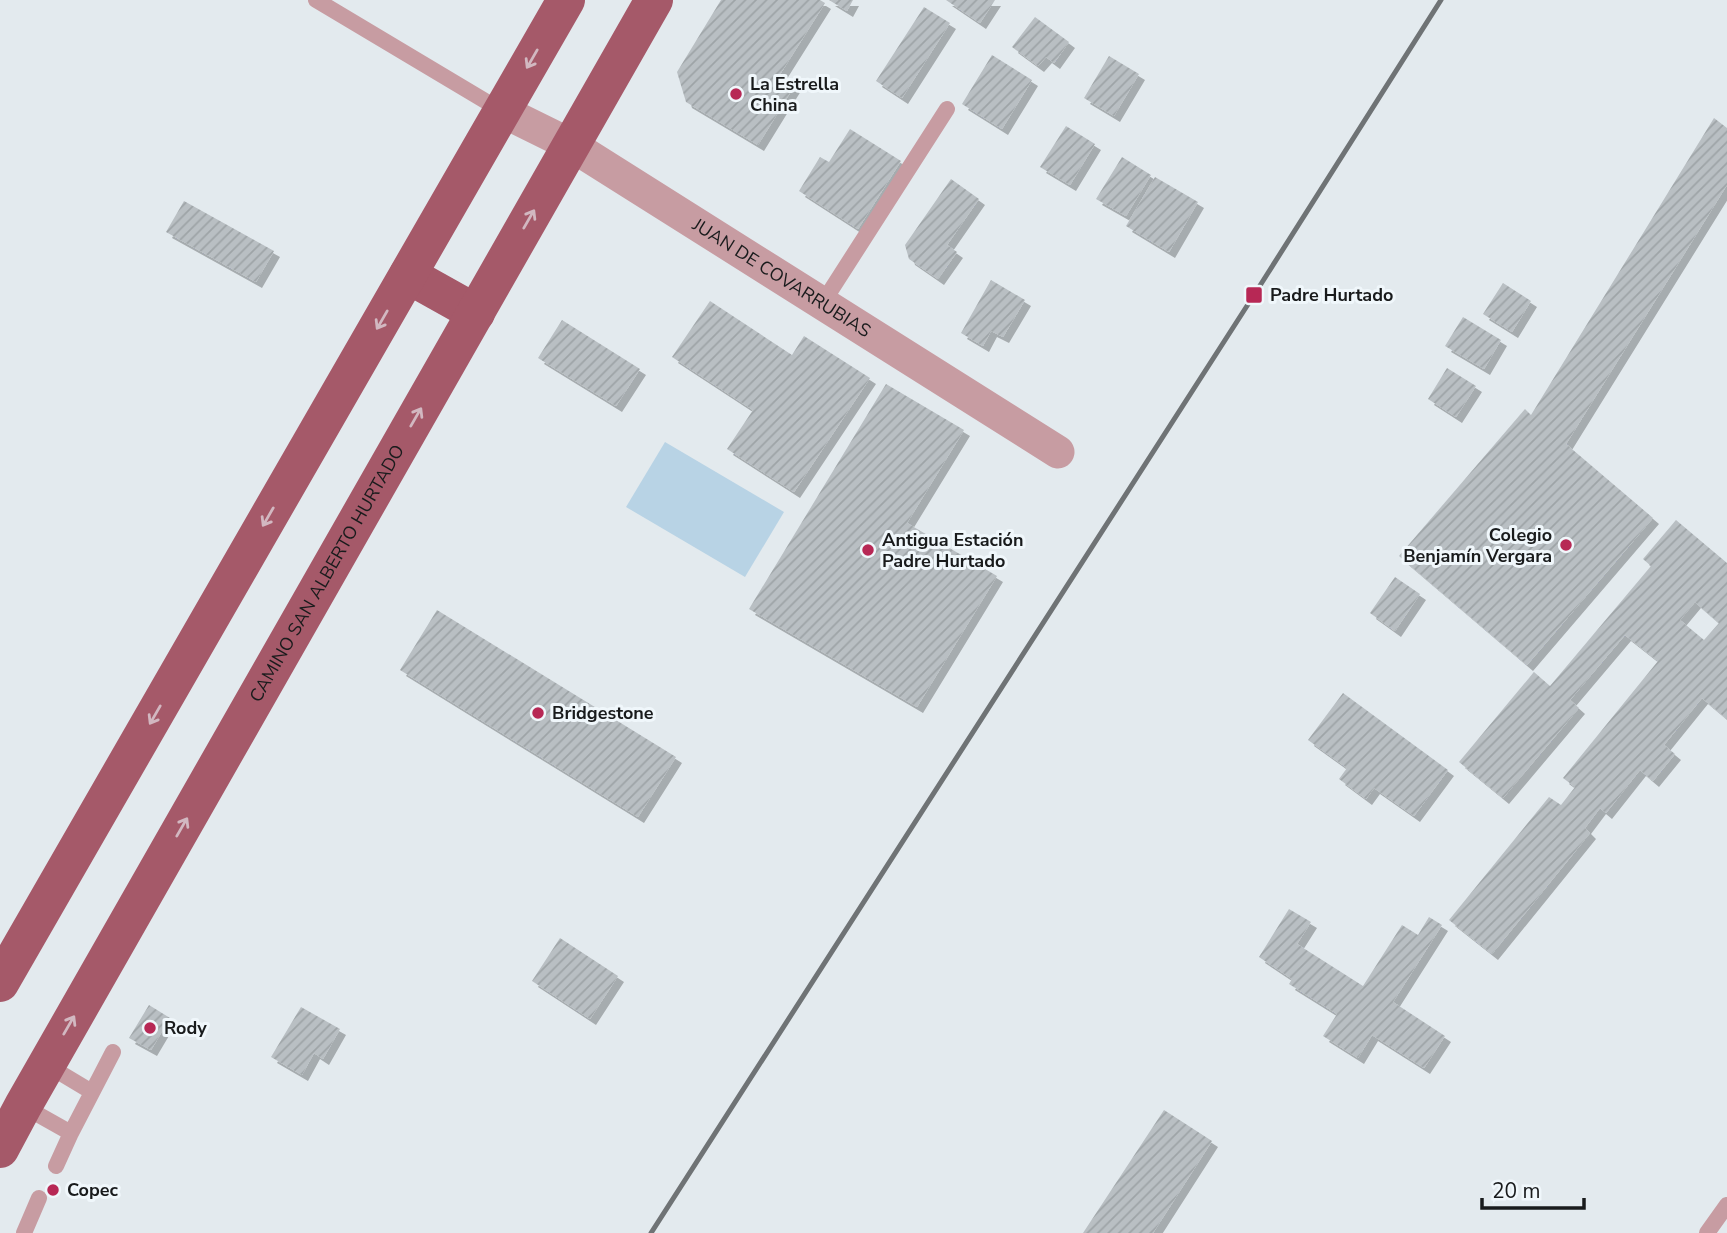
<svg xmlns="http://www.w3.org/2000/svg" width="1727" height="1233" font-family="'Nunito Sans',sans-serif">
  <defs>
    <pattern id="building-hatch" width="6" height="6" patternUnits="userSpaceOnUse" patternTransform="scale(1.75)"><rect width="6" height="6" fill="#b9bfc3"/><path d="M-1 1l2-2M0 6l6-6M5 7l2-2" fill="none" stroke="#9ea4a7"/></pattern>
    <filter id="shadow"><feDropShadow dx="6" dy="6" stdDeviation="0" flood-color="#0004"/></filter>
  </defs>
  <rect width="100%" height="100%" fill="#e3eaee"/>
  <path fill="#b8d3e5" d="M665 442 784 512 745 577 626 507Z"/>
  <path fill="url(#building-hatch)" fill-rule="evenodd" filter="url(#shadow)" d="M721 0H820L825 3 779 76 795 85 758 145 686 102 677 72Z
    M829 0H853L847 11Z
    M946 0H995L980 23Z
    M924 7 950 23 902 98 876 81Z
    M1035 17 1069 42 1054 63 1046 57 1038 66 1012 47Z
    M992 55 1032 80 1002 129 962 104Z
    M1109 56 1139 74 1114 116 1084 98Z
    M1714 118 1727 128V185L1566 444 1653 518 1527 665 1399 556 1525 409 1531 415Z
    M1066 126 1095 144 1070 185 1040 167Z
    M850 129 901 161 858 229 799 191 820 157 829 162Z
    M1122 157 1151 175 1126 216 1096 199Z
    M1155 177 1198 202 1169 252 1126 226Z
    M951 179 979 199 947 245 957 252 938 279 909 259 905 245Z
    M184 201 274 251 256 282 166 232Z
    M991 280 1025 300 1003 337 991 331 983 346 961 333Z
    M1503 283 1531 301 1512 332 1483 314Z
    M710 301 792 355 804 336 870 378 794 492 727 449 753 410 672 357Z
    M1463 317 1501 340 1484 369 1445 346Z
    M562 320 640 369 616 406 538 358Z
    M1447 368 1476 386 1456 417 1428 399Z
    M886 384 964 430 907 523 997 576 917 707 749 609Z
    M1676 520 1727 563V719L1702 698 1664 745 1675 754 1653 781 1640 770 1606 813 1600 808 1585 828 1590 833 1492 954 1449 920 1549 797 1561 805 1575 787 1563 778 1658 661 1625 635 1570 700 1579 708 1503 798 1459 762 1534 672 1550 686 1651 566 1643 559ZM1695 602 1719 623 1704 640 1680 620Z
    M1395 577 1420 594 1395 631 1370 613Z
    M437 610 676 757 638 817 400 670Z
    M1343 693 1448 770 1414 816 1374 788 1366 799 1339 779 1347 768 1308 740Z
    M1289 909 1311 922 1297 944 1363 986 1402 925 1418 935 1429 917 1442 925 1393 1002 1445 1036 1424 1068 1372 1035 1358 1058 1323 1036 1337 1014 1289 984 1292 979 1259 957Z
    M560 938 618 976 590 1019 532 981Z
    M149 1005 170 1018 151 1050 129 1038Z
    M301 1007 340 1029 323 1059 314 1053 302 1075 271 1057Z
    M1164 1110 1212 1141 1153 1233H1083Z"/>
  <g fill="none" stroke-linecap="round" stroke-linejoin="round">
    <path stroke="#c79ca2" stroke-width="16" d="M316 0 502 111
      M822 304 947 109
      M47 1065 92 1092
      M23 1106 71 1133
      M56 1166 71 1133 113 1052
      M24 1233 39 1198
      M1707 1233 1727 1205"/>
    <path stroke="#c79ca2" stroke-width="33" id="s1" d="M502 111 571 145 1058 452"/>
    <g stroke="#a55969" stroke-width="38">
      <path d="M408 275 476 313"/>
      <path d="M0 983 566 0"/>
      <path id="s2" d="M0 1149 23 1106 654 0"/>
    </g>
    <path stroke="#6f7375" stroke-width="5" d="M651 1233 1254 295 1441 0"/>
  </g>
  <defs><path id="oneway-shaft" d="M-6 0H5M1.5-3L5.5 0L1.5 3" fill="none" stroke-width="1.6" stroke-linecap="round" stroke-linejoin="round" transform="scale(1.75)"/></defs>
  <g stroke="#d2b8c1">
    <use href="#oneway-shaft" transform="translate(532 59) rotate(120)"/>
    <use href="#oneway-shaft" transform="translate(529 219) rotate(-60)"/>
    <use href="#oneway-shaft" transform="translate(382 320) rotate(120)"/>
    <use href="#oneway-shaft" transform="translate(416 417) rotate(-60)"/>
    <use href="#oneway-shaft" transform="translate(268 517) rotate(120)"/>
    <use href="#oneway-shaft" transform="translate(155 715) rotate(120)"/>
    <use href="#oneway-shaft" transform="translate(182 827) rotate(-60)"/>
    <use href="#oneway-shaft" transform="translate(69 1025) rotate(-60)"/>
  </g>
  <g fill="#b72855" stroke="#f0f7fb" stroke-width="2.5">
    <circle cx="736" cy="94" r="7"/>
    <rect x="1245" y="286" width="18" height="18" rx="3.5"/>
    <circle cx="1566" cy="545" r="7"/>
    <circle cx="868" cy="550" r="7"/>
    <circle cx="538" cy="713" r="7"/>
    <circle cx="150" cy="1028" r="7"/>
    <circle cx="53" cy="1190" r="7"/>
  </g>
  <g text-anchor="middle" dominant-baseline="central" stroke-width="6" stroke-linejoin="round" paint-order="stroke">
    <g font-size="18" font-weight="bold" fill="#191b1c" stroke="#f0f7fb" text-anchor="start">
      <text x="750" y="84">La Estrella<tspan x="750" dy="21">China</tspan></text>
      <text x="1270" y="295">Padre Hurtado</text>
      <text x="1552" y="535" text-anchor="end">Colegio<tspan x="1552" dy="21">Benjamín Vergara</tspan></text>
      <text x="882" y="540">Antigua Estación<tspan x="882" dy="21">Padre Hurtado</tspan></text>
      <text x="552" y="713">Bridgestone</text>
      <text x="164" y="1028">Rody</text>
      <text x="67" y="1190">Copec</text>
    </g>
    <g font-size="18" fill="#191b1c" stroke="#f0f7fb">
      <text stroke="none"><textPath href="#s1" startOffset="326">JUAN DE COVARRUBIAS</textPath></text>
      <text stroke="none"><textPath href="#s2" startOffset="662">CAMINO SAN ALBERTO HURTADO</textPath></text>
    </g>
  </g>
  <path d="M1482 1198v10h102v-10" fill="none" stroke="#191b1c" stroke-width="3.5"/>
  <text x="1492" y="1198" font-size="21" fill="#191b1c" stroke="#f0f7fb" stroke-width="5" paint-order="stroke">20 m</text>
</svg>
